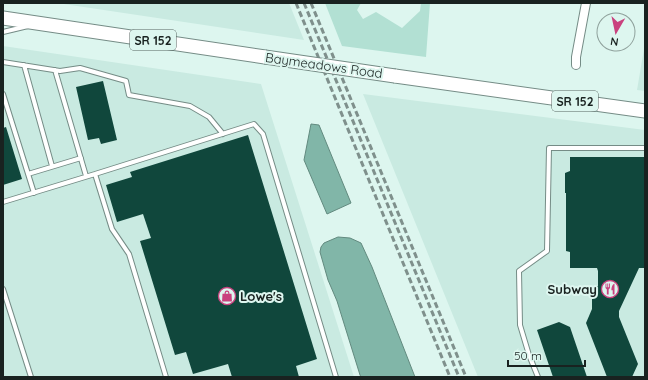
<svg xmlns="http://www.w3.org/2000/svg" width="648" height="380" font-family="Quicksand,sans-serif">
  <rect width="100%" height="100%" fill="#ddf6ef"/>
  <path fill="#c9eae1" d="M57 3H289L304 40Z
    M645 43V91L637 90Z
    M3 46 261 84 354 377H3Z
    M363 94 645 130V377H478Z"/>
  <path fill="#b2e0d3" d="M325 3H361L357 10 363 19 376 12 402 28 420 11 421 3H430L426 57 342 46Z"/>
  <path fill="#81b6a8" stroke="#628a7f" d="M311 124 319 125 351 203 327 214 304 160Z
    M338 237 350 238 361 243 372 267 415 377H361L360 375 337 301 328 280 320 252 321 247 324 243Z"/>
  <path fill="#10473c" d="M103 81 117 140 101 144 99 138 88 140 76 87Z
    M6 127 22 179 3 185V128Z
    M248 135 317 359 296 366 299 377H232L228 364 193 374 186 352 175 355 140 241 151 238 143 214 117 222 106 185 132 177 130 172Z
    M570 157H645V268H639L619 311V317L638 364 632 377H607L586 323 592 309V288L598 286V271L597 268H570V252L566 251V193H565V173L570 171Z
    M559 322 570 327 587 377H553L537 330Z"/>
  <g fill="none" stroke-linecap="round" stroke-linejoin="round">
    <g stroke="#758c86" stroke-width="6">
      <path id="service" d="M3 32 28 26
        M3 62 60 71 80 68 126 81 129 95 190 106 209 117 223 134
        M24 65 52 166
        M55 70 86 176
        M3 94 34 193
        M28 174 81 158
        M95 174 254 124 263 134 336 377
        M3 202 95 174 112 229 129 254 166 377
        M3 289 31 377
        M538 377 529 355 520 325 519 271 547 251 549 148H645"/>
    </g>
    <g stroke="#758c86" stroke-width="10">
      <path id="minor" d="M576 65V57L586 3"/>
    </g>
    <g stroke="#758c86" stroke-width="15">
      <path id="primary" d="M3 18 265 57
        M395 76 645 111"/>
    </g>
    <use href="#service" stroke="#fff" stroke-width="4"/>
    <use href="#minor" stroke="#fff" stroke-width="8"/>
    <use href="#primary" stroke="#fff" stroke-width="13"/>
    <path stroke="#7f908c" stroke-width="3" stroke-dasharray="6 3" stroke-linecap="butt" d="M296 3 450 377
      M304 3 459 377
      M311 3 466 377"/>
    <g stroke="#758c86" stroke-width="15" stroke-linecap="butt">
      <path id="primary-bridge" d="M265 57 395 76"/>
    </g>
    <use href="#primary-bridge" stroke="#fff" stroke-width="13"/>
  </g>
  <defs>
    <g id="restaurant-ring" transform="scale(0.9)"><circle r="9.5" fill="#ddf6ef" stroke="#c9417e" stroke-width="1.5"/><path d="M-5-6h1v4h1v-4h1v4h1v-4h1v5L-1.5 .5V6h-2V.5L-5-1ZM5-6V6H3V1.5H1.5Q1.5-4 5-6Z" fill="#c9417e"/></g>
    <g id="shop-ring" transform="scale(0.9)"><circle r="9.5" fill="#ddf6ef" stroke="#c9417e" stroke-width="1.5"/><path d="M-5-2.5h2.3a2.7 3.5 0 0 1 5.4 0H5L5.5 6h-11ZM-1.5-2.5h3a1.5 2.3 0 0 0-3 0Z" fill="#c9417e"/></g>
  </defs>
  <g fill-rule="evenodd">
    <use href="#restaurant-ring" x="610" y="289"/>
    <use href="#shop-ring" x="227" y="296"/>
  </g>
  <g text-anchor="middle" dominant-baseline="central" stroke-width="4" stroke-linejoin="round" paint-order="stroke">
    <g fill="#ddf6ef" stroke="#54625e" stroke-width="1">
      <rect x="130" y="30" width="46" height="20" rx="3"/>
      <rect x="552" y="91" width="46" height="20" rx="3"/>
    </g>
    <g font-size="12" font-weight="bold" fill="#192220">
      <text x="153" y="40">SR 152</text>
      <text x="575" y="101">SR 152</text>
    </g>
    <g font-size="13" fill="#192220" stroke="#ddf6ef">
      <text transform="translate(324 65) rotate(8)">Baymeadows Road</text>
    </g>
    <g font-size="13" font-weight="bold" fill="#192220" stroke="#ddf6ef" text-anchor="end">
      <text x="597" y="289">Subway</text>
      <text x="240" y="296" text-anchor="start">Lowe's</text>
    </g>
  </g>
  <rect width="648" height="380" fill="none" stroke="#192220" stroke-width="8"/>
  <g transform="translate(616 32) rotate(189)"><circle r="19" fill="#ddf6ef" stroke="#8fa19c"/>
  <path d="M0-3L7 15L0 10L-7 15Z" fill="#c9417e"/>
  <text y="-6" font-size="11" font-weight="bold" text-anchor="middle" fill="#192220">N</text>
  </g>
  <path d="M508 360v6h77v-6" fill="none" stroke="#192220" stroke-width="2"/>
  <text x="514" y="360" font-size="12" fill="#192220" stroke="#ddf6ef" stroke-width="3" paint-order="stroke">50 m</text>
</svg>
